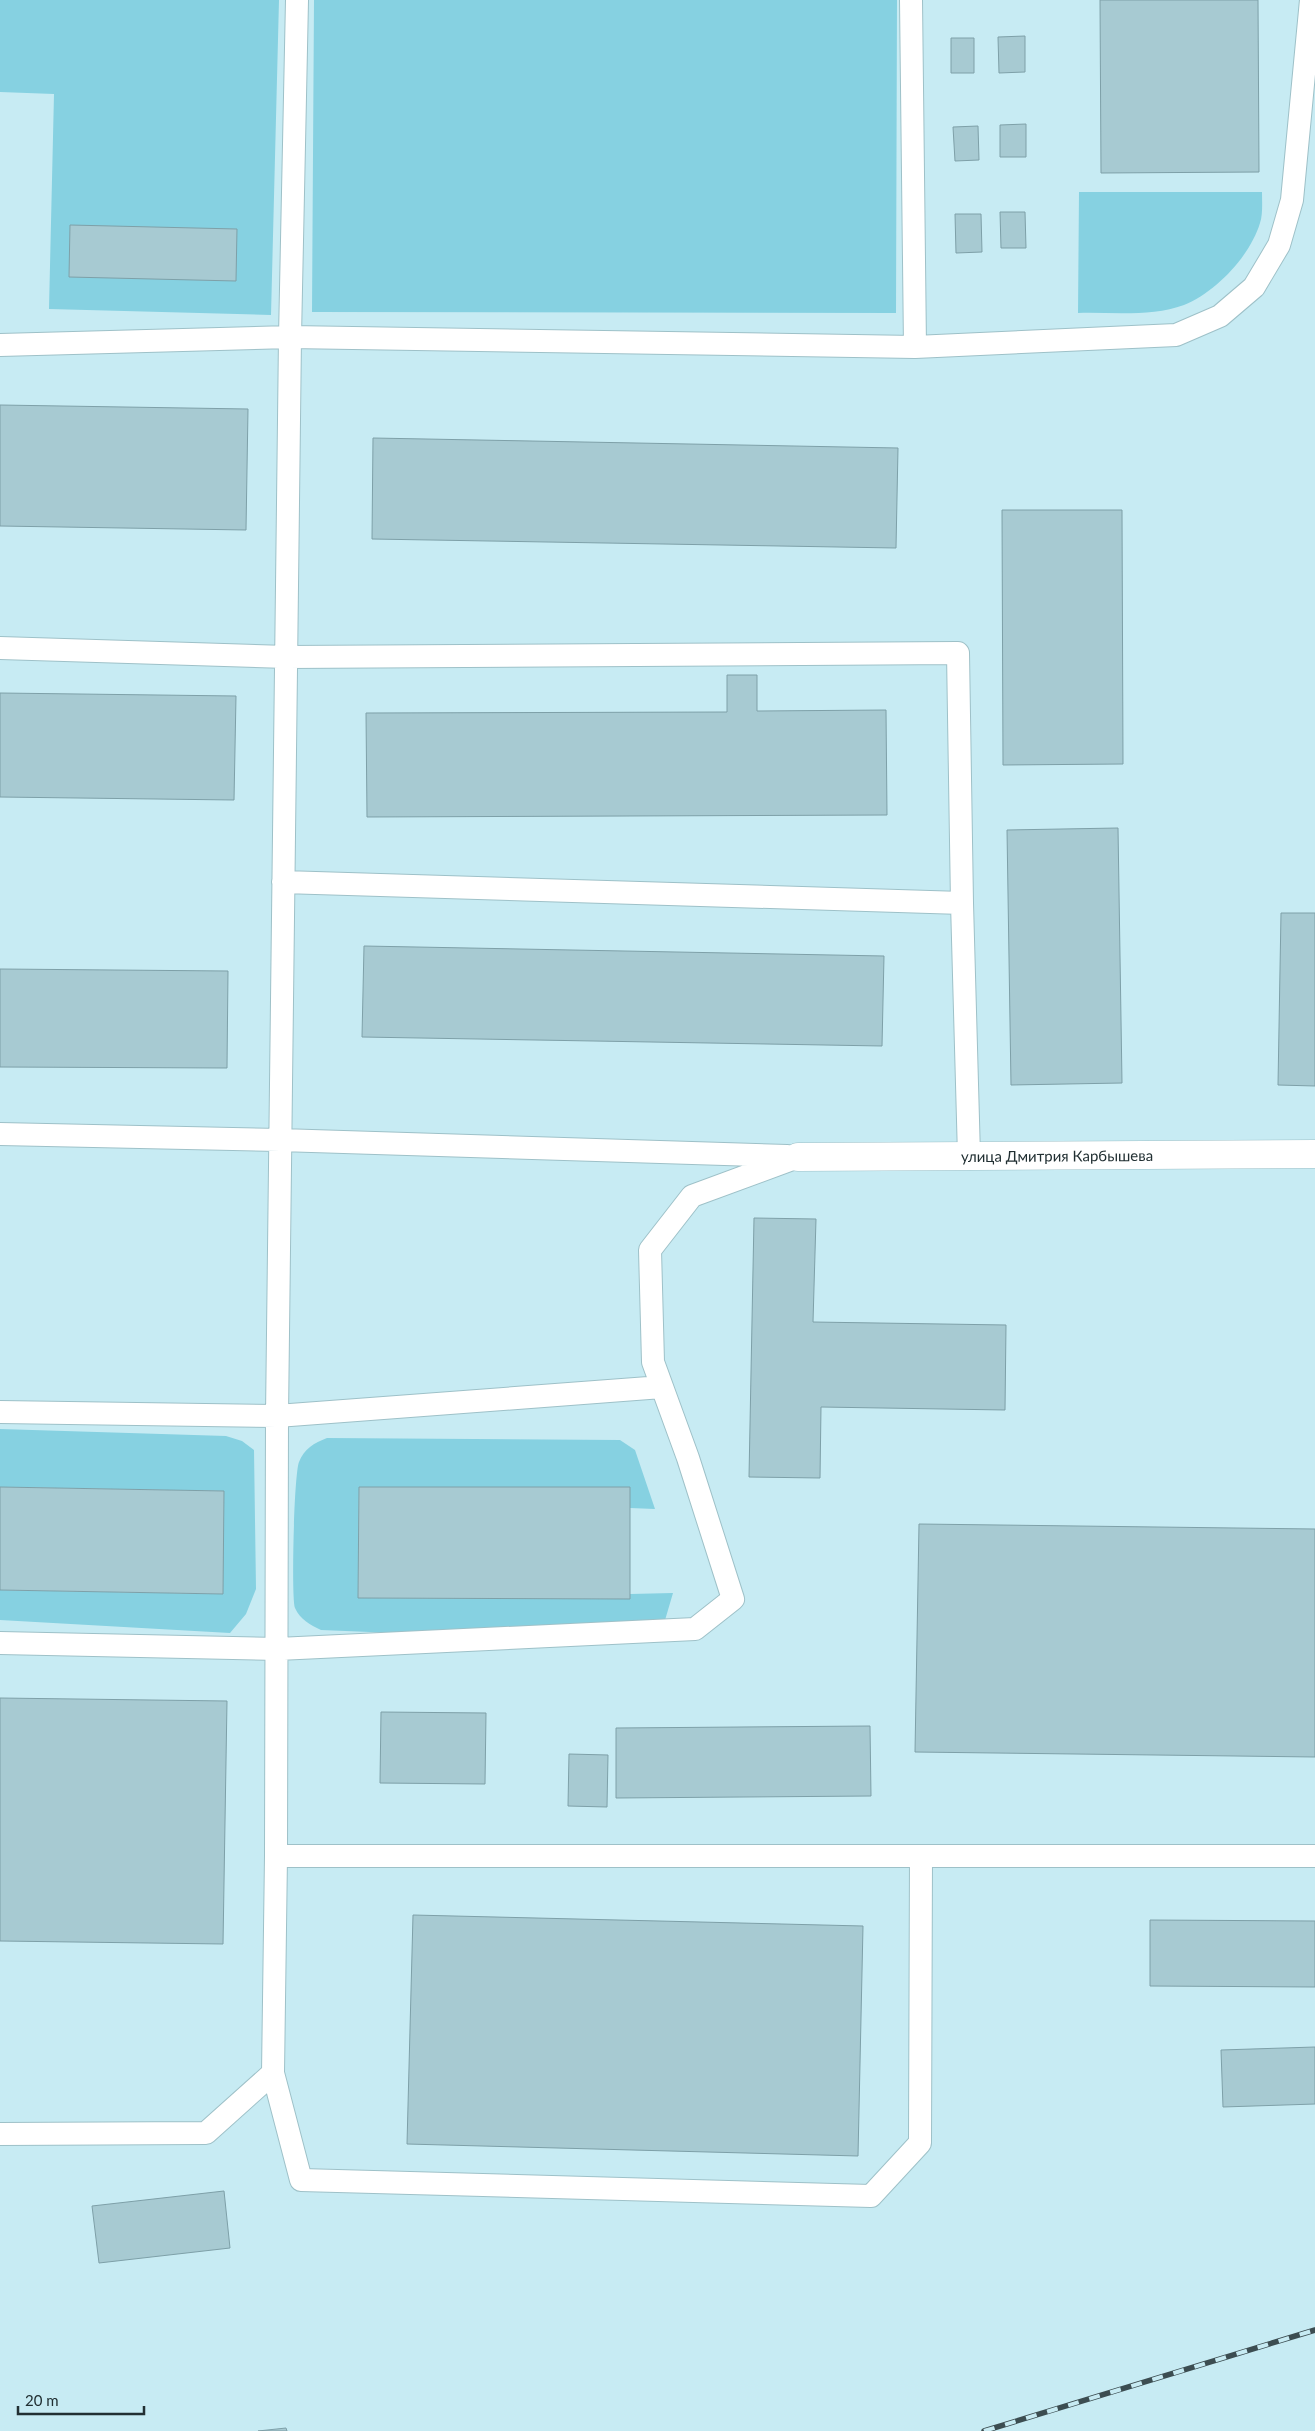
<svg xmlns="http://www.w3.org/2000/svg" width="1315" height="2431" font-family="Lato,sans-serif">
  <rect width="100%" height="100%" fill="#c7ebf3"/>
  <path fill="#86d1e1" d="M0 0H279L271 315 49 309 54 94 0 92Z
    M314 0H897L896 313 312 312Z
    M1079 192H1262C1262 202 1263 214 1260 223 1250 256 1216 292 1184 305 1152 317 1112 312 1078 313Z
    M0 1429 226 1436 242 1441 254 1450 256 1589 246 1614 230 1633 0 1620V1590L222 1594 224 1491 0 1487Z
    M327 1438 620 1440 635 1450 655 1509 630 1508V1487H359L358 1598 630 1599V1594L673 1593 663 1627 613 1642 321 1630C310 1625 300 1619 295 1608 291 1599 294 1474 299 1462 304 1449 314 1443 327 1438Z"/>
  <path fill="#a7cad2" stroke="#7ea0a8" d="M1100 0H1258L1259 172 1101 173Z
    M1025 36V72L999 73 998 37Z
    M951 38H974V73H951Z
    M1026 124V157H1000V125Z
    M978 126 979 160 955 161 953 127Z
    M1000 212H1025L1026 248H1001Z
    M955 214H981L982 252 956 253Z
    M70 225 237 229 236 281 69 277Z
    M0 405 248 409 246 530 0 526Z
    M373 438 898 448 896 548 372 539Z
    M1002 510H1122L1123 764 1003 765Z
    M727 675H757V711L886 710 887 815 367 817 366 713 727 712Z
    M0 693 236 696 234 800 0 797Z
    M1118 828 1122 1083 1011 1085 1007 830Z
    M1281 913H1315V1086L1278 1085Z
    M364 946 884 956 882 1046 362 1037Z
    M0 969 228 971 227 1068 0 1067Z
    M754 1218 816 1219 813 1322 1006 1325 1005 1410 821 1407 820 1478 749 1477Z
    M0 1487 224 1491 223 1594 0 1590Z
    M359 1487H630V1599L358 1598Z
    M919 1524 1315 1529V1757L915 1752Z
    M0 1698 227 1701 223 1944 0 1941Z
    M381 1712 486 1713 485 1784 380 1783Z
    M870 1726 871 1796 616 1798V1728Z
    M569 1754 608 1755 607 1807 568 1806Z
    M413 1915 863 1926 858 2156 407 2144Z
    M1150 1920 1315 1921V1987L1150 1986Z
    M1315 2047V2104L1223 2107 1221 2050Z
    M224 2191 230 2248 99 2263 92 2206Z
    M286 2428 287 2431H258Z"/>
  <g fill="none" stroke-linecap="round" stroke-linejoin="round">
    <g stroke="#9ec1c8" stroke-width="24">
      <path id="service" d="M911 0 915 347
        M0 345 290 337 915 347 1176 335 1220 316 1254 287 1279 245 1292 200 1311 0
        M0 648 287 657 958 653 962 903 283 882
        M962 903 969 1156
        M0 1134 280 1140 787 1156
        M0 1412 277 1416 662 1387
        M0 1643 278 1649 695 1629 733 1599 688 1458 653 1362 650 1250 692 1196 798 1157
        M276 1856 277 1416 290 337 297 0
        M273 2073 301 2180 871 2196 920 2143 921 1856
        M0 2134 206 2133 273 2073 276 1856H1315"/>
    </g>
    <g stroke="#9ec1c8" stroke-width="29">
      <g id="minor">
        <path id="s1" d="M798 1157 1315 1154"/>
      </g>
    </g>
    <use href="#service" stroke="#fff" stroke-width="22"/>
    <use href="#minor" stroke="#fff" stroke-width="28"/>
    <g stroke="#3c4d51" stroke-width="5.5">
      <path id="rail" d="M984 2431 1315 2330"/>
    </g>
    <use href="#rail" stroke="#c7ebf3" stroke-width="4" stroke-dasharray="11" stroke-linecap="butt"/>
  </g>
  <g text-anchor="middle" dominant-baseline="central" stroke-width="5" stroke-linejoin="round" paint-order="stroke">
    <g font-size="15" fill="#212f32" stroke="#c7ebf3">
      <text stroke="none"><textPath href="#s1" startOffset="259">улица Дмитрия Карбышева</textPath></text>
    </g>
  </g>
  <path d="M18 2406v8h126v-8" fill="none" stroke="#212f32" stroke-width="2.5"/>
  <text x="25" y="2406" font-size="15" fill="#212f32" stroke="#c7ebf3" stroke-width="4" paint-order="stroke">20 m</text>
</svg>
